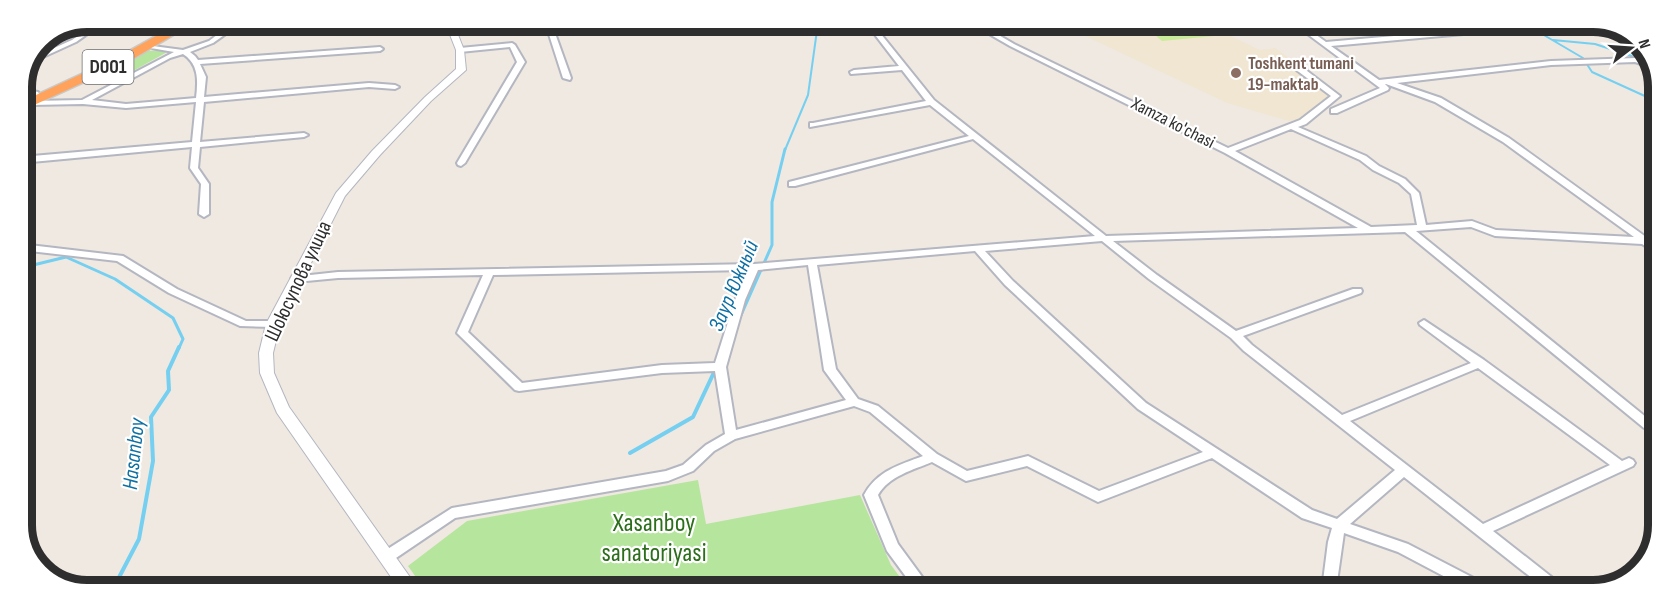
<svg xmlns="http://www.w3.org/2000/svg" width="1679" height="611" font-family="'Sofia Sans Condensed',sans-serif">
  <rect width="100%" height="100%" fill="#efe9e1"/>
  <path fill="#f0e6d1" d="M1147 23H1212L1220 31 1260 50 1275 48 1333 91 1326 92 1329 96 1300 120 1289 121 1227 103 1079 33 1098 27Z"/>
  <path fill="#b6e59e" d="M148 51H169L133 71 113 68Z
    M698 480 706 524 860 495 891 565 908 588 423 587 408 566 467 521Z"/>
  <path fill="#c9ec9a" d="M1198 23 1214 36 1162 41 1147 28Z"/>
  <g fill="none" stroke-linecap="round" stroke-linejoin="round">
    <path stroke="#75cff0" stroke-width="2" d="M1525 24 1583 58 1592 72 1658 102
      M1553 40 1595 44 1650 62
      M785 150 808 95 818 23"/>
    <path stroke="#75cff0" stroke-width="3" d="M21 268 66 257 115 279 173 318 183 339 179 348
      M738 322 772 245V202L785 149"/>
    <path stroke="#75cff0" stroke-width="4" d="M21 377 31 370
      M630 453 693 417 716 368
      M114 587 139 539 153 461 151 417 169 390 168 371 179 347"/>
    <g stroke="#b4b7c1" stroke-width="4">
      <path id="street" d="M99 21H106L76 42 30 63 32 58 72 40Z
        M258 21H285L234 28 213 43 190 52 195 56 198 60 380 47 383 49 380 51 200 64 206 77 204 97 369 83 395 85 399 87 395 89 369 87 204 102 200 142 304 133 308 135 304 137 200 147 198 168 209 184V214L204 217 199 214 201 184 190 168 192 147 21 163V157L192 142 196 102 126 108 83 104 31 105 27 103 31 101 82 100 174 52 145 47V45L183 50 209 41 230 25ZM183 54C199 64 198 81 196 98L126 104 92 100 170 58Z
        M545 22H551L571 78 570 80 563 78Z
        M866 23H872L934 100 1106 236 1358 228 1225 153 1010 46 970 23H978L1014 44 1228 148 1300 120 1331 96 1287 63 1294 61 1340 96 1306 124 1298 127 1366 156 1379 166 1405 179 1419 193 1426 225 1472 221 1496 230 1634 237 1503 142 1435 102 1386 84H1385L1389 88 1388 90 1337 113H1331V109L1380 88 1294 24H1301L1326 42 1519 25 1522 27 1519 29 1331 46 1379 80 1551 61 1636 58 1651 63 1653 68 1635 62 1551 65 1397 83 1441 98 1509 138 1657 245V253L1642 244 1495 236 1471 227 1416 231 1652 422 1654 425 1652 428H1644L1405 232 1113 241 1157 275 1236 331 1353 289H1361L1362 291 1361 293 1243 336 1252 345 1342 415 1471 363 1420 325 1419 323 1424 320 1484 360 1622 461 1629 458 1633 460 1635 463 1633 466 1493 531 1563 586 1565 590H1547L1404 477 1350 524 1408 544 1489 586 1491 590H1470L1398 552 1344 533 1336 589H1322L1328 542 1332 528 1302 518 1212 458 1098 502 1027 466 966 481 932 462C913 470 889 476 878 495L898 544 931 589H915L887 551 864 495C877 471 899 465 923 456L870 412 854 406 735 439 714 451 693 471 668 481 455 518 393 560 388 562 383 560 381 556 383 552 452 508 666 471 683 465 706 445 725 434 715 371 662 373 519 391 515 390 457 333 483 275 338 278 296 282 292 281 291 279 292 277 338 272 754 264 1095 236 973 139 795 186H789V182L969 136 930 105 810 127V123H813L926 101 902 70 851 74 850 72 854 70 899 66ZM1291 129 1360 160 1373 170 1399 183 1411 194 1417 225 1371 227 1235 151ZM1102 241 1149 279 1231 338 1244 351 1395 470 1337 519 1312 510 1146 403 1013 281 985 251ZM975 251 1005 285 1138 409 1203 452 1099 491 1028 456 967 471 937 454 878 406 858 399 836 369 817 265ZM808 265 824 370 846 400 736 430 726 367 745 300 758 270ZM748 270 735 300 715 363 662 365 522 383 468 332 493 275ZM1478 368 1610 465 1483 524 1350 421Z
        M512 43 515 45 525 62 465 163 461 166 458 165 457 163 517 62 510 47 460 52 457 50 460 48Z
        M21 89 38 92 39 94 35 96 21 93Z
        M21 244 123 256 177 289 246 321H273L278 324 273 327 240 326 169 293 117 261 21 250Z"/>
    </g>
    <g stroke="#b4b7c1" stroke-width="2">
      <path id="secondary" d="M445 22H453L464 50 466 70 431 101 380 155 345 196 280 324 273 353 274 373 289 407 417 587H398L277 413 260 373 259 353 266 324 336 193 372 151 425 97 456 69V50Z"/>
    </g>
    <g stroke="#c9c9c9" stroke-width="3">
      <path id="highway" d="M183 21H197L126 63 21 111V102L118 57Z"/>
    </g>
    <use href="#street" fill="#fff" fill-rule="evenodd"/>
    <use href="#secondary" fill="#fff" fill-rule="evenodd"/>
    <use href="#highway" fill="#ffa35c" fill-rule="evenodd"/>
  </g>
  <circle fill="#8d6e63" stroke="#fff" stroke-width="2" cx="1236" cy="73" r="6"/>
  <g text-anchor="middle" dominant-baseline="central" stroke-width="4.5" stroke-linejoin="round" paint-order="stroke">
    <g font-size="18" font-weight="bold" fill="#785e54" stroke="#fff" text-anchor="start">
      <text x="1248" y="63">Toshkent tumani<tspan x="1248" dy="21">19-maktab</tspan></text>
    </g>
    <g font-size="18" fill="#2e2e2e" stroke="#fff">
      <text transform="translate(1173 123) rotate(27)">Xamza ko'chasi</text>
    </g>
    <rect fill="#fff" stroke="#6d6d6d" stroke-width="1.5" x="82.5" y="50" width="51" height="34" rx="4.5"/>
    <g font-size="20" font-weight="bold" fill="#2e2e2e">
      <text x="108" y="67">D001</text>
    </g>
    <g font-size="21" fill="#2e2e2e" stroke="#fff">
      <text transform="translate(298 281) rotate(-65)">Шоюсупова улица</text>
    </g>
    <g font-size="22" font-style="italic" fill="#0d6fa3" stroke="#fff">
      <text transform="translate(734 286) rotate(-67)">Заур Южный</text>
      <text transform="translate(134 454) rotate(-84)">Hasanboy</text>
    </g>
    <g font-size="26" fill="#2c6e1b" stroke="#fff">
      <text x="654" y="523">Xasanboy<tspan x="654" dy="30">sanatoriyasi</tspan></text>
    </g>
  </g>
  <path d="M0 0H1679V611H0ZM87 32H1593A55 55 0 0 1 1648 87V525A55 55 0 0 1 1593 580H87A55 55 0 0 1 32 525V87A55 55 0 0 1 87 32Z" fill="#fff" fill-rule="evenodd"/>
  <path fill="none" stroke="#2e2e2e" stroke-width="8" d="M87 32H1593A55 55 0 0 1 1648 87V525A55 55 0 0 1 1593 580H87A55 55 0 0 1 32 525V87A55 55 0 0 1 87 32Z"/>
  <g transform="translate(1631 48) rotate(73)" stroke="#ffffff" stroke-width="4.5" paint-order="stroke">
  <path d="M0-4.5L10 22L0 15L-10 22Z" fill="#2e2e2e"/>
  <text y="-9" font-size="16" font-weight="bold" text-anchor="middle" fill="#2e2e2e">N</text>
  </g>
</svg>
